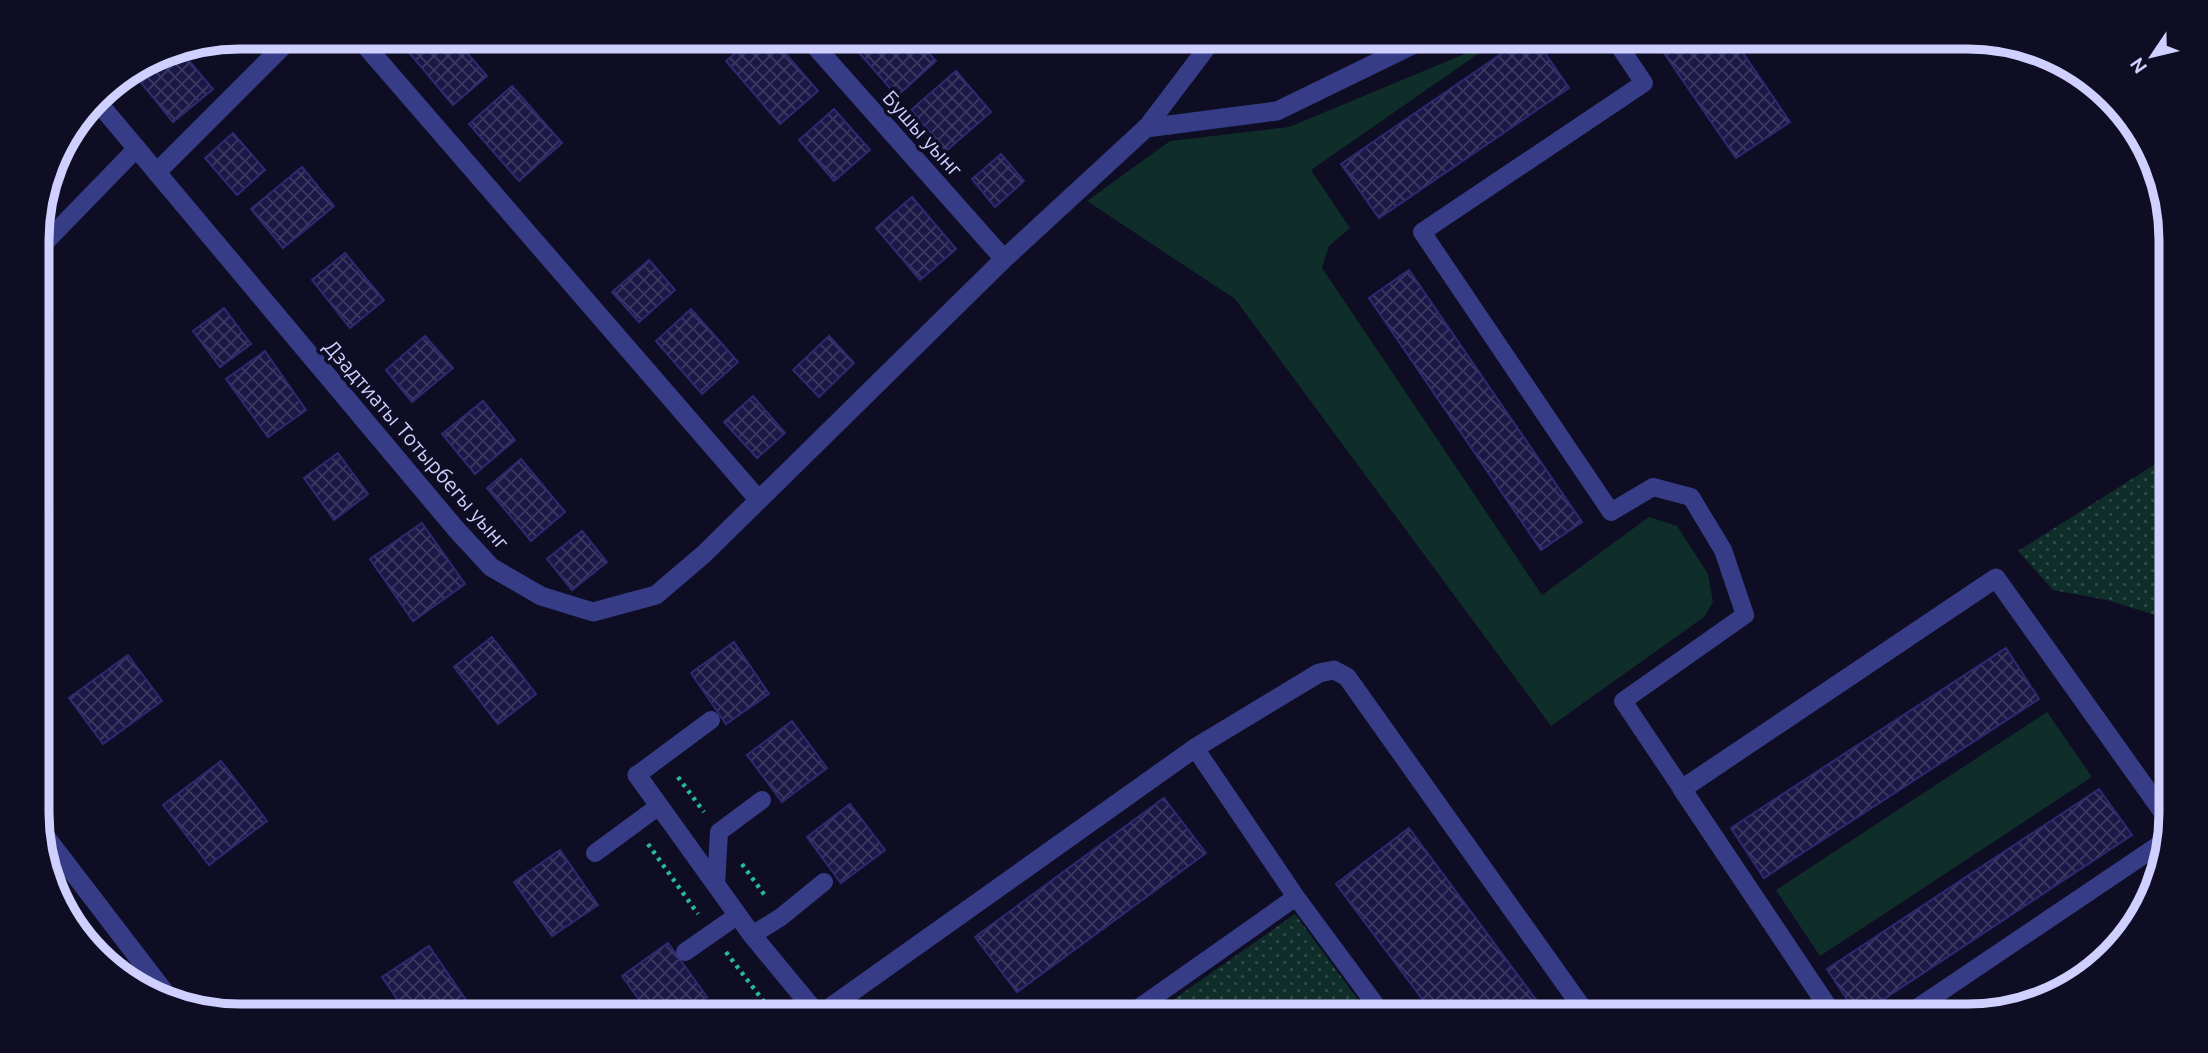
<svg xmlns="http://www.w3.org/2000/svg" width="2208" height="1053" font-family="Ubuntu,sans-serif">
  <defs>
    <pattern id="grass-dots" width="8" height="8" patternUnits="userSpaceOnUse" patternTransform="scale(1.75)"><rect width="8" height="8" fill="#102e29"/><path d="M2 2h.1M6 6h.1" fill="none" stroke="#324b49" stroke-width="1.8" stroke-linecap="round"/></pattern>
    <pattern id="building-cross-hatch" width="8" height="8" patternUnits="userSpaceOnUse" patternTransform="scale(1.75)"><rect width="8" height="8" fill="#1c1845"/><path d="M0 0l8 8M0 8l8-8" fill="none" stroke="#3c3961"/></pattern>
  </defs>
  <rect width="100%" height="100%" fill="#0e0d24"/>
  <path fill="url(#grass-dots)" d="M2170 455 2171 620 2107 600 2053 590 2018 551Z
    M1295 914 1370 1016H1150Z"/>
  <path fill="#102e29" d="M1498 40 1311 170 1350 228 1329 246 1322 268 1542 595 1649 517 1677 526 1708 574 1713 602 1704 617 1551 726 1235 299 1087 201 1170 141 1289 127Z
    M2047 712 2092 777 1820 956 1776 890Z"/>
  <path fill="url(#building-cross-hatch)" stroke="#2f2972" stroke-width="2" d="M396 37H453L487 76 453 105Z
    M717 37H733L724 45Z
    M754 37H771L818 91 780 124 726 61Z
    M866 37H914L936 61 897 96 854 47Z
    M1526 37H1534L1569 88 1379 218 1341 164Z
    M1653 37H1732L1790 122 1736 158Z
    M179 49 213 89 173 122 134 74 163 52Z
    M956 71 991 112 946 151 911 110Z
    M512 86 562 143 519 181 469 124Z
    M834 109 870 150 834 181 799 140Z
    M233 133 265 170 237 195 205 158Z
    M1001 154 1024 181 995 207 972 179Z
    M302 167 334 206 283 248 251 209Z
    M912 197 956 249 920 280 876 228Z
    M345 253 384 300 350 328 312 280Z
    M649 260 675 290 639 322 612 292Z
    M1409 270 1582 522 1541 550 1369 298Z
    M224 308 251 344 220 367 193 331Z
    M691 309 738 362 702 394 656 341Z
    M425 336 453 368 412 402 386 370Z
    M829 336 854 363 819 397 793 370Z
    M265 351 306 410 268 437 226 379Z
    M753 396 785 433 757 458 724 422Z
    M483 401 515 440 475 474 442 434Z
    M338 453 368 494 334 520 304 478Z
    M521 459 565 512 531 541 487 488Z
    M422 523 465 584 413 621 370 559Z
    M582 531 607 562 572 590 547 559Z
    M492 637 536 694 498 724 454 667Z
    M734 642 769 694 726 724 691 673Z
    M2006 648 2039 699 1764 878 1731 828Z
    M128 655 162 701 103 744 69 698Z
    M792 721 827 768 782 802 747 755Z
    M221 761 267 821 209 865 163 805Z
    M2099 789 2132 835 1858 1016 1827 969Z
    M1164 798 1206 853 1017 992 975 937Z
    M850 804 885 850 841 883 807 837Z
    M1409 828 1548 1016H1435L1336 884Z
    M560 850 598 905 552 936 514 882Z
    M668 943 707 997 680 1016H651L622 976Z
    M429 946 466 1000 442 1016H409L382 977Z"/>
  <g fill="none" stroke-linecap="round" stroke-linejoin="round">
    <path stroke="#29b99f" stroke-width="4.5" stroke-dasharray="3.5 5" stroke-linecap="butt" d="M2165 679 2171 665
      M678 777 704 812
      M648 844 698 914
      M742 864 766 897
      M726 952 775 1016"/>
    <path stroke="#363c85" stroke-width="18" d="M1613 37 1644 83 1422 232 1611 512 1653 487 1691 497 1723 550 1745 615 1623 701 1682 789
      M1146 128 1215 37
      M37 251 137 148
      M1195 748 1296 897
      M637 775 711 720
      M595 853 659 806
      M716 885 719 832 762 800
      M752 935 781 917 824 882
      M685 952 738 915
      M1127 1016 1296 897 1384 1016
      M1905 1016 2166 840"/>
    <path stroke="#363c85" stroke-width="19" d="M358 37 758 499
      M807 37 1004 259
      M96 100 455 528 491 567 541 596 593 612 656 595 704 554 1004 259 1146 128 1277 111 1429 37
      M157 172 292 37
      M637 775 752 935 819 1016
      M39 828 173 1003
      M818 1016 1195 748 1319 673 1334 670 1347 677 1588 1016
      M1834 1016 1682 789 1996 578 2170 822"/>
  </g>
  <g text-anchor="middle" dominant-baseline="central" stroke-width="7" stroke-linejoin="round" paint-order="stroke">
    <g font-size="21" fill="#d0d0ff" stroke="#0e0d24">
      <text transform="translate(923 133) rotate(48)">Бушы уынг</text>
      <text transform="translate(417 444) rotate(49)">Дзадтиаты Тотырбегы уынг</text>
    </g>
  </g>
  <path d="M0 0H2208V1053H0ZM240 49H1968A191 191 0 0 1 2159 240V813A191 191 0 0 1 1968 1004H240A191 191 0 0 1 49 813V240A191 191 0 0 1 240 49Z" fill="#0e0d24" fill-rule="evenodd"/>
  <path fill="none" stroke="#d0d0ff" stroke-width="9" d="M240 49H1968A191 191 0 0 1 2159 240V813A191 191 0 0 1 1968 1004H240A191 191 0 0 1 49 813V240A191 191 0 0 1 240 49Z"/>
  <g transform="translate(2152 56) rotate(235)" stroke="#0e0d24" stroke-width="5" paint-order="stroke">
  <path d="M0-5L12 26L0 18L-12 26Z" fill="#d0d0ff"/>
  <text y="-10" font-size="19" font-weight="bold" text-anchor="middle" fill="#d0d0ff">N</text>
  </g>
</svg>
